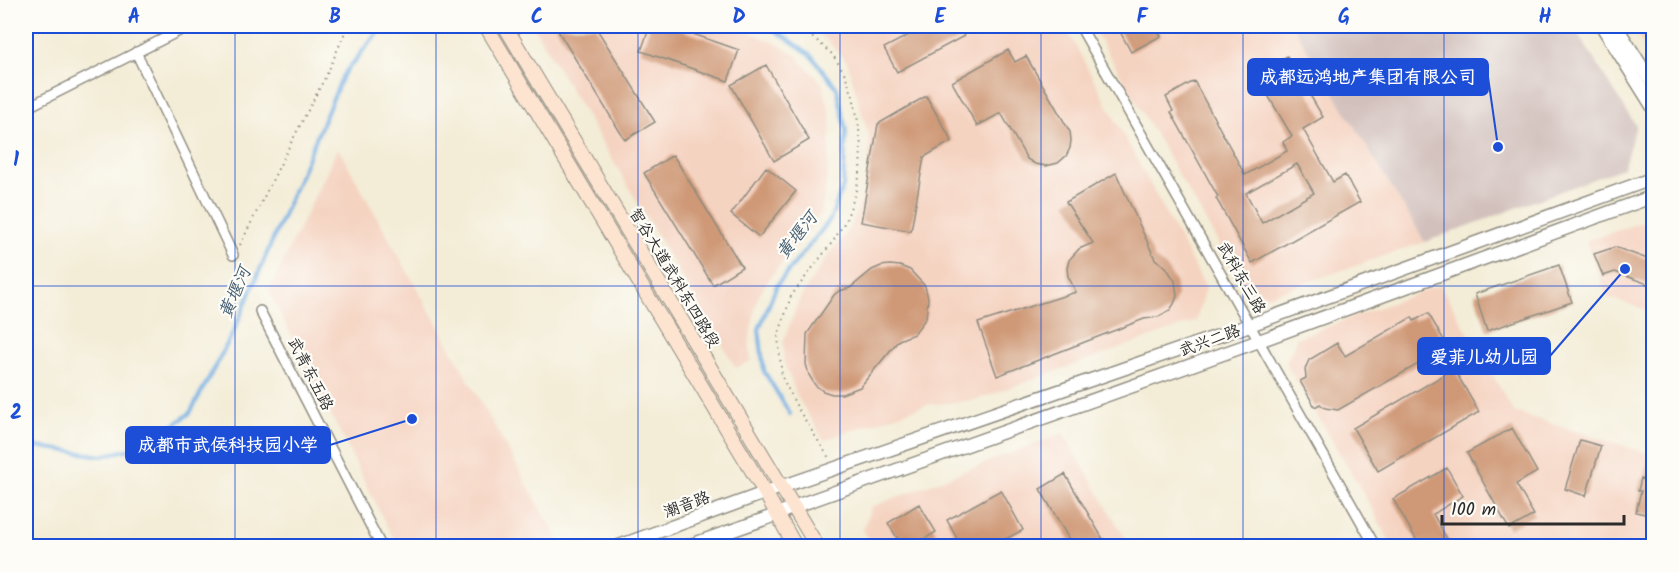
<svg xmlns="http://www.w3.org/2000/svg" width="1679" height="572" font-family="Kalam,'LXGW WenKai TC',sans-serif">
  <rect width="100%" height="100%" fill="#fdfcf7"/>
  <filter id="ink" filterUnits="userSpaceOnUse"><feTurbulence type="fractalNoise" baseFrequency=".0167" numOctaves="2"/><feDisplacementMap in="SourceGraphic" scale="12" xChannelSelector="R" yChannelSelector="G"/><feConvolveMatrix kernelMatrix="1 2 1 2 8 2 1 2 1" color-interpolation-filters="sRGB"/></filter>
  <filter id="wash" filterUnits="userSpaceOnUse"><feTurbulence type="fractalNoise" baseFrequency=".008" numOctaves="4" result="noise"/><feDisplacementMap in="SourceGraphic" scale="24" xChannelSelector="R" yChannelSelector="G"/><feGaussianBlur stdDeviation="1.35" result="paint"/><feColorMatrix in="noise" values="0 0 0 0 0 0 0 0 0 0 0 0 0 0 0 0 0 1.4 0 .05"/><feComposite in="paint" operator="in"/></filter>
  <g filter="url(#wash)">
    <rect width="100%" height="100%" fill="#f3ecd6"/>
    <path fill="#f5d3c1" d="M533 26H735L776 43 795 55 823 84 831 117 828 169 821 213 769 279 757 299 749 342 751 361 736 368Z
      M809 26H1065L1206 288 1196 321 976 400 926 405 824 440 798 398 784 363 783 342 799 300 825 260 850 227 863 196 869 167V137L847 62 828 41Z
      M1092 26H1293L1425 242 1267 296 1243 285Z
      M1632 26H1653V62L1641 41Z
      M338 148 562 546H563H397L269 291Z
      M1651 219H1653V312L1607 297 1586 241Z
      M1440 285 1514 412 1653 455V546H1392L1365 496 1286 363 1297 338Z
      M1063 433 1130 546H873L863 530 871 507Z"/>
    <path fill="#d1c0bc" d="M1293 26H1573L1636 126 1623 168 1425 242Z"/>
    <g fill="none" stroke-linecap="round" stroke-linejoin="round">
      <path stroke="#6dabe0" stroke-width="4" d="M765 26 775 30 810 54 837 88 846 130 843 186 830 220 777 285 759 329 764 371 790 414
        M26 445 102 456 147 445 190 413 233 333 343 75 383 26"/>
    </g>
    <g id="blocks">
      <path fill="#cf9977" fill-rule="evenodd" d="M555 26H595L655 122 625 140Z
        M650 26H670L739 50 728 81 641 51Z
        M926 26H958L964 36 897 72 884 48Z
        M1117 26H1155L1161 36 1131 52Z
        M1008 50 1015 62 1026 56 1070 132 1071 140 1070 148 1066 156 1058 163 1046 166 1035 164 1027 159 1001 113 977 126 952 82Z
        M1287 56 1323 117 1303 129 1333 182 1345 175 1360 202 1252 263 1216 198 1218 197 1171 112 1173 111 1166 97 1194 81 1245 175 1287 151 1283 142 1292 136 1256 75ZM1297 164 1314 193 1262 223 1246 193Z
        M766 65 809 140 774 161 731 85Z
        M926 96 952 141 924 157 911 231 861 222 878 124Z
        M673 155 742 267 713 285 644 173Z
        M766 167 796 191 759 237 731 214Z
        M1116 173 1155 259 1166 267 1175 281 1177 296 1174 304 1170 310 1158 317 1144 319 997 376 978 323 1076 292 1068 276 1067 268 1069 260 1079 249 1093 243 1066 202Z
        M1615 247 1653 261V286L1615 272 1603 276 1594 254Z
        M890 265 900 266 910 270 925 286 928 298 926 318 914 334 899 340 860 387 842 394H832L823 391 815 385 809 375 806 364 807 334 834 295 839 291 850 288 872 270 881 266Z
        M1559 265 1572 302 1487 331 1475 294Z
        M1428 313 1448 347 1338 410 1325 408 1320 404 1315 407 1300 381 1306 378 1305 369 1309 360 1337 343 1345 356 1412 317 1414 321Z
        M1454 369 1479 412 1378 471 1353 428Z
        M1512 428 1537 472 1516 484 1534 515 1509 529 1467 453Z
        M1580 440 1601 446 1586 496 1565 489Z
        M1650 454 1653 455V516L1636 512 1641 491H1638L1641 478 1644 479Z
        M1447 468 1463 496 1433 514 1451 546H1420L1393 499Z
        M1065 474 1107 546H1073L1040 489Z
        M1001 490 1023 530 992 546H961L947 520Z
        M919 504 936 532 913 546H902L888 523Z"/>
    </g>
  </g>
  <g filter="url(#ink)">
    <use href="#blocks" fill-opacity="0" stroke="#8f8c80" stroke-width="1.5"/>
    <g fill="none" stroke-linecap="round" stroke-linejoin="round">
      <g stroke="#8f8c80" stroke-width="12">
        <path id="minor" d="M1080 26 1375 546
          M136 52 233 255
          M26 108 189 26
          M260 311 381 546"/>
      </g>
      <g stroke="#8f8c80" stroke-width="15">
        <path id="tertiary" d="M1602 26 1654 109
          M1616 26 1654 86
          M619 546 781 487 1250 325 1654 178
          M688 546 776 515 793 507 1259 341 1654 196"/>
      </g>
      <g stroke="#8f8c80" stroke-width="16">
        <path id="secondary" d="M486 26 766 494 795 546
          M505 26 817 546"/>
      </g>
      <path stroke="#8f8c80" stroke-width="2" stroke-dasharray="1.5 4.5" stroke-linecap="butt" d="M791 26 815 39 832 54 844 72 853 96 858 121 861 146 860 173 855 195 846 220 834 240 791 296 778 337 782 377 798 409 829 458
        M240 245 293 139 328 72 346 30 350 26"/>
      <use href="#minor" stroke="#fff" stroke-width="9"/>
      <use href="#tertiary" stroke="#fff" stroke-width="12"/>
      <use href="#secondary" stroke="#fde4d1" stroke-width="14"/>
    </g>
  </g>
  <path fill="none" stroke="#1d4ed8" stroke-width="1.5" stroke-opacity="0.55" d="M235 26V546M436 26V546M638 26V546M840 26V546M1041 26V546M1243 26V546M1444 26V546M26 286H1654"/>
  <g text-anchor="middle" dominant-baseline="central" stroke-width="4.5" stroke-linejoin="round" paint-order="stroke">
    <g font-size="16" fill="#2b2b2b" stroke="#fdfcf7">
      <text transform="translate(674 278) rotate(59)">智谷大道武科东四路段</text>
      <text transform="translate(1241 278) rotate(60)">武科东三路</text>
      <text transform="translate(1210 341) rotate(-20)">武兴二路</text>
      <text transform="translate(310 374) rotate(63)">武青东五路</text>
      <text transform="translate(687 505) rotate(-20)">潮音路</text>
    </g>
    <g font-size="18" font-style="italic" fill="#455e73" stroke="#fdfcf7">
      <text transform="translate(798 236) rotate(-52)">黄堰河</text>
      <text transform="translate(236 293) rotate(-67)">黄堰河</text>
    </g>
  </g>
  <path fill="none" stroke="#1d4ed8" stroke-width="2" d="M1498 147L1488 77M1625 269L1550 356M412 419L330 445"/>
  <g fill="#1d4ed8" stroke="#fdfcf7" stroke-width="2">
    <circle cx="1498" cy="147" r="6"/>
    <circle cx="1625" cy="269" r="6"/>
    <circle cx="412" cy="419" r="6"/>
  </g>
  <g fill="#1d4ed8" stroke="#1d4ed8" stroke-width="2">
    <rect x="1248" y="59" width="240" height="36" rx="6"/>
    <rect x="1418" y="338" width="132" height="36" rx="6"/>
    <rect x="126" y="427" width="204" height="36" rx="6"/>
  </g>
  <g font-size="18" text-anchor="middle" font-weight="bold" fill="#fff">
    <text x="1368" y="83">成都远鸿地产集团有限公司</text>
    <text x="1484" y="363">爱菲儿幼儿园</text>
    <text x="228" y="451">成都市武侯科技园小学</text>
  </g>
  <rect width="1679" height="572" fill="none" stroke="#fdfcf7" stroke-width="66"/>
  <path d="M1442 515v9h182v-9" fill="none" stroke="#2b2b2b" stroke-width="3"/>
  <text x="1451" y="515" font-size="18" fill="#2b2b2b" stroke="#fdfcf7" stroke-width="4.5" paint-order="stroke">100 m</text>
  <rect x="33" y="33" width="1613" height="506" fill="none" stroke="#1d4ed8" stroke-width="2"/>
  <g font-size="20" text-anchor="middle" font-weight="bold" fill="#1d4ed8">
    <text x="134" y="23">A</text>
    <text x="335" y="23">B</text>
    <text x="537" y="23">C</text>
    <text x="739" y="23">D</text>
    <text x="940" y="23">E</text>
    <text x="1142" y="23">F</text>
    <text x="1344" y="23">G</text>
    <text x="1545" y="23">H</text>
    <text x="16" y="166">1</text>
    <text x="16" y="419">2</text>
  </g>
</svg>
